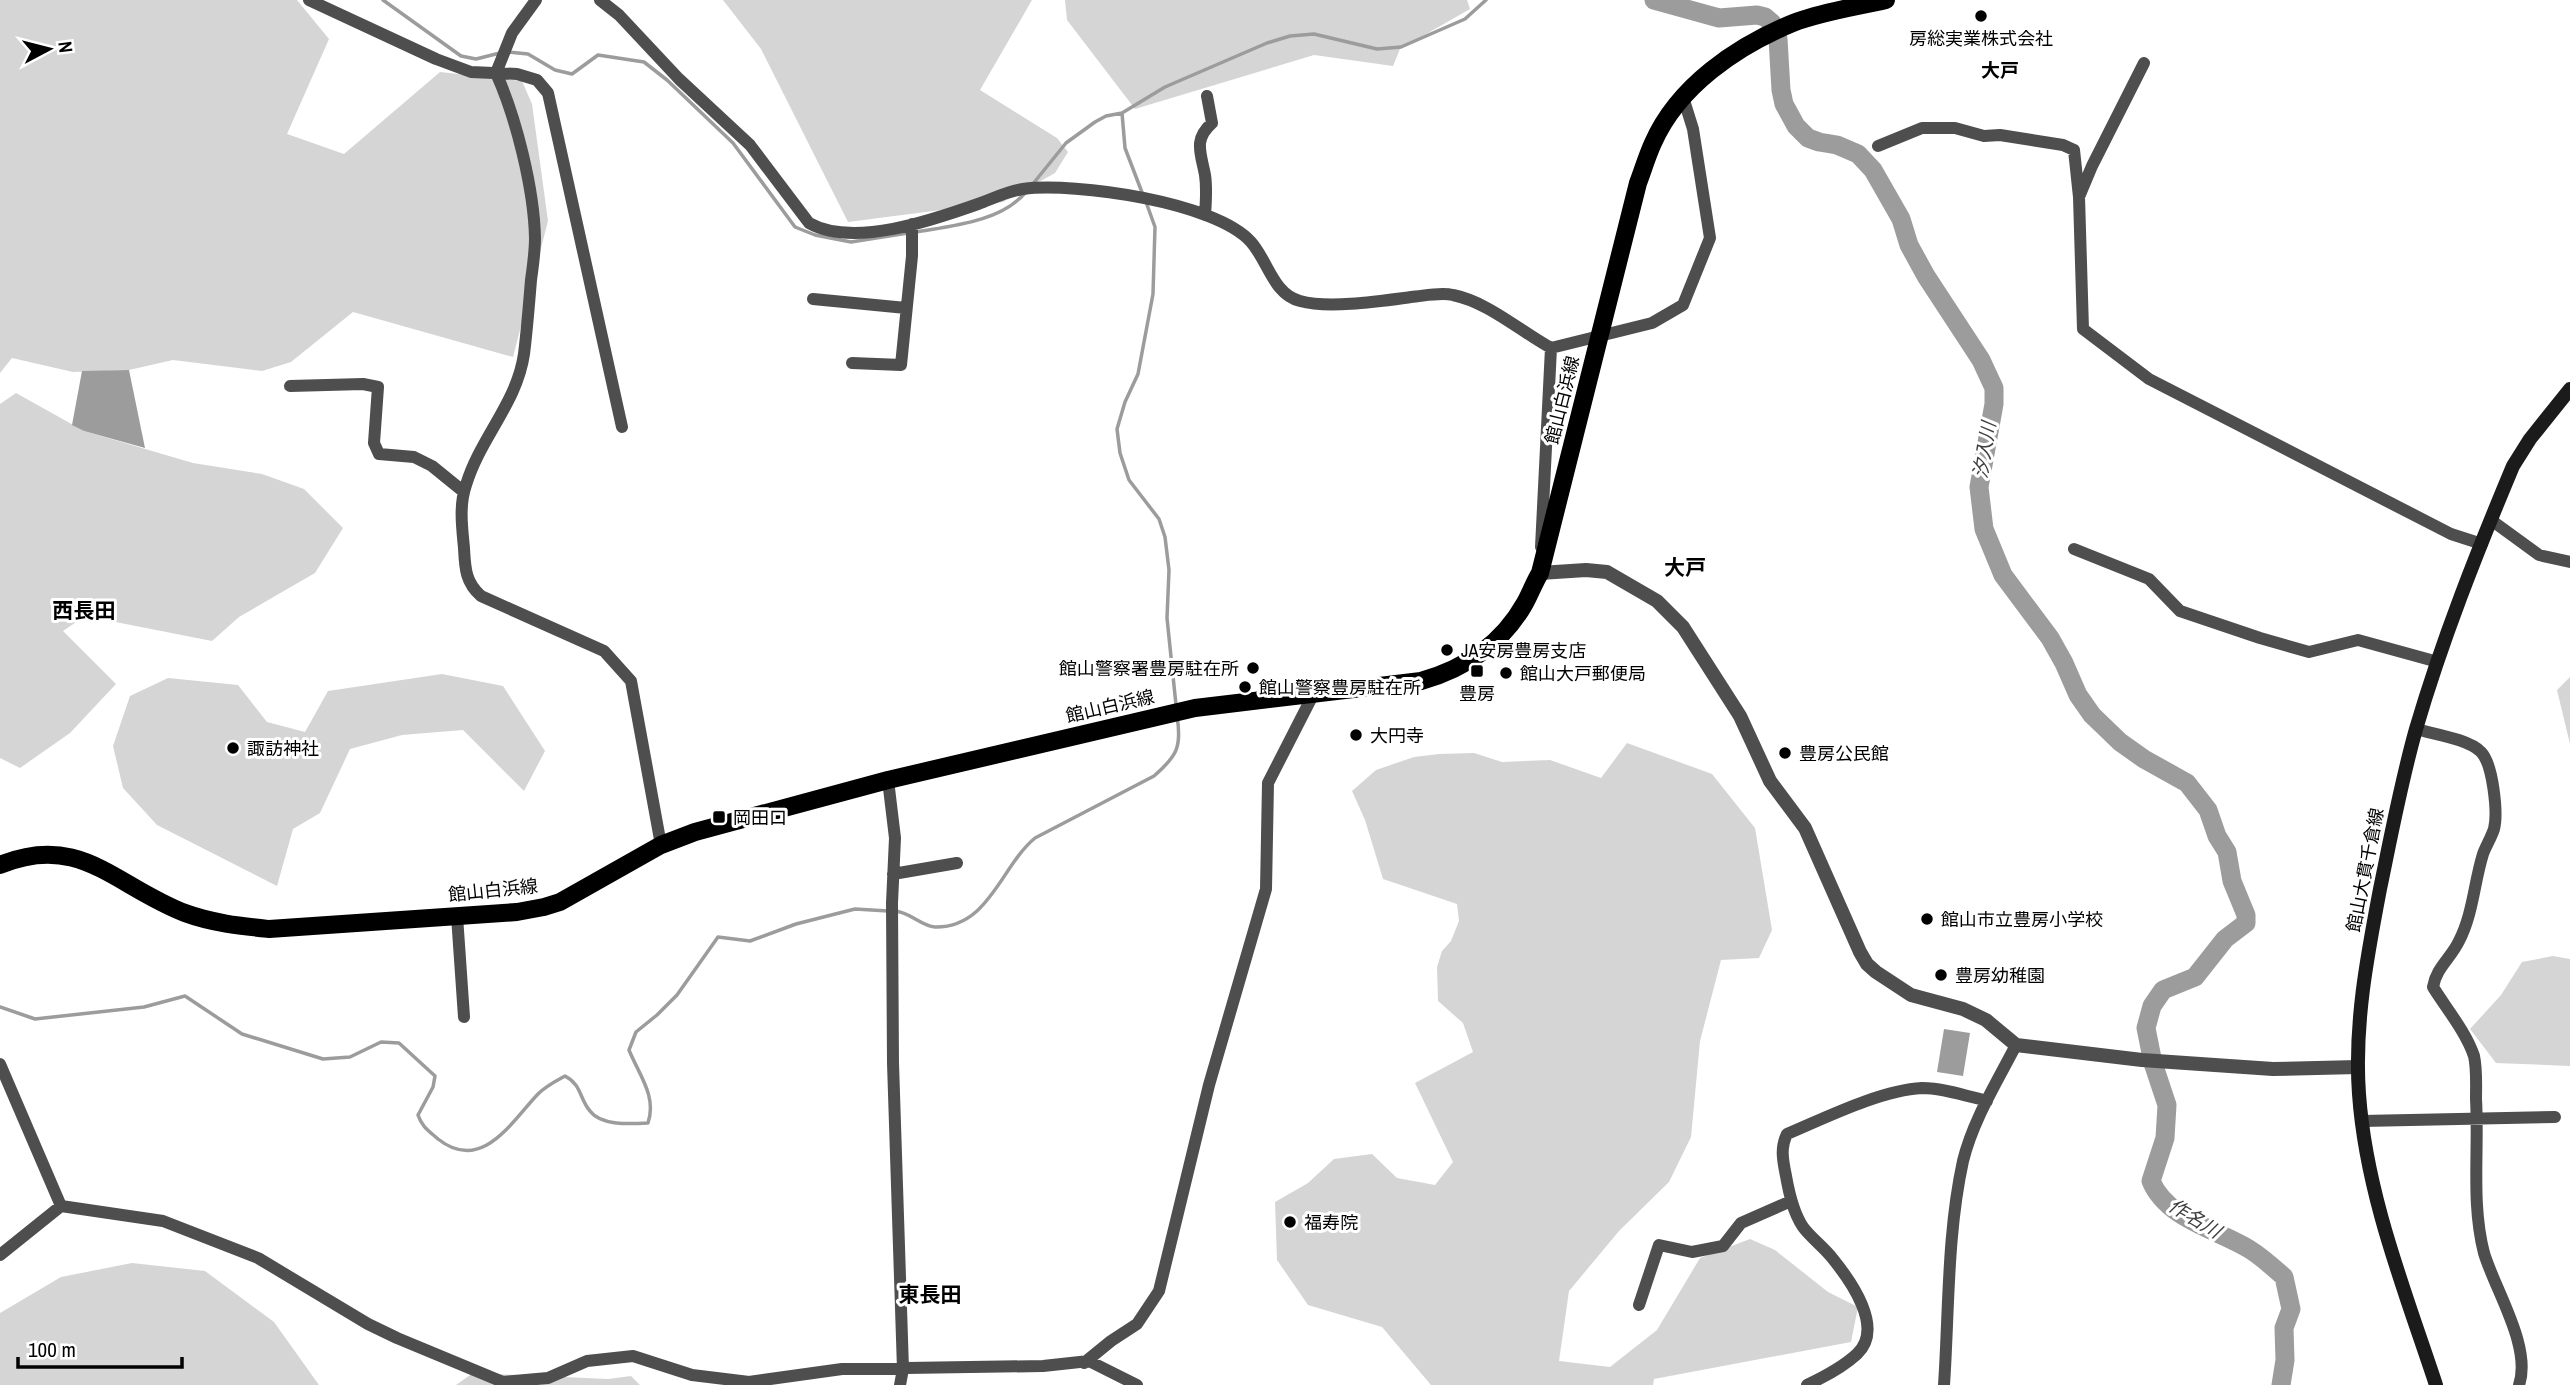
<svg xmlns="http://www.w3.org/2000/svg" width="2570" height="1385" font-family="'Archivo Narrow','Noto Sans JP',sans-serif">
  <rect width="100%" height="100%" fill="#fff"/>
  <path fill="#d5d5d5" d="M0 0H297L329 39 287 134 344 154 440 72 522 81 532 104 548 221 513 357 353 312 291 362 262 371 173 360 129 370 73 372 12 358 0 373Z
    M723 0H1032L980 90 1057 138 1068 152 1055 173 1003 202 848 222 761 49Z
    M1065 0H1467L1470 9 1400 49 1393 66 1314 55 1135 109 1067 20Z
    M16 393 84 431 193 463 262 474 304 489 343 528 315 573 239 617 212 641 85 616 63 631 116 684 70 733 20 768 0 758V404Z
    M442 674 503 686 545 751 524 791 463 730 402 735 350 749 320 813 293 829 277 886 157 825 123 788 113 746 130 696 168 678 238 685 267 722 305 732 328 691Z
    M2570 677V744L2557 690Z
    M1627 743 1712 774 1755 828 1772 930 1759 958 1721 960 1700 1041 1691 1137 1669 1182 1619 1231 1569 1291 1559 1361 1610 1367 1657 1330 1700 1258 1750 1239 1775 1250 1828 1292 1858 1307 1851 1342 1654 1379 1653 1385H1431L1382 1327 1308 1305 1277 1260 1275 1202 1308 1183 1334 1159 1372 1154 1397 1178 1435 1185 1453 1162 1415 1083 1473 1052 1463 1023 1438 1001 1437 967 1442 951 1451 941 1459 921 1457 904 1383 879 1365 820 1352 791 1376 770 1414 757 1439 754 1474 753 1502 762 1550 760 1601 778Z
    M2553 956 2570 959V1066L2496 1063 2470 1029 2501 995 2522 962Z
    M132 1263 205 1271 274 1322 319 1385H0V1313L61 1277Z
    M473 1373 608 1379 631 1376 640 1385H456Z"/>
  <path fill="#9c9c9c" d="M129 370 145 448 84 431 72 425 82 371Z
    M1944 1029 1970 1033 1963 1076 1937 1072Z"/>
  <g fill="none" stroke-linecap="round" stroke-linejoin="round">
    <path stroke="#9c9c9c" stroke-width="3.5" d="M383 0 461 56 476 59 500 53
      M508 52 528 54 555 70 572 74 598 55 644 62 667 80 733 143 795 227 815 235 851 242 908 233
      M1122 113 1125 148 1143 195
      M1032 185 1066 143 1095 122 1106 116 1122 113 1165 87 1267 43 1290 36 1314 34 1377 49 1401 47 1465 19 1486 0
      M1146 202 1155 227 1153 294 1138 374 1125 402 1117 429 1120 453 1129 480 1159 519 1165 537 1169 570 1167 618 1176 705
      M916 232C951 226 1000 222 1025 193
      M895 911C910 912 921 926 935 927 989 928 1001 866 1035 838L1154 776C1177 756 1182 747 1177 716
      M0 1007 35 1019 144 1007 185 996 242 1034 323 1059 350 1057 381 1042 399 1043 435 1076 433 1087 418 1115C422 1127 429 1131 438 1139 482 1174 512 1121 538 1094 546 1086 556 1081 565 1076 582 1085 579 1098 590 1111 601 1126 631 1124 648 1123 657 1096 639 1075 629 1050L636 1032 657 1015 677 995 718 937 750 941 796 924 855 909 888 911"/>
    <path stroke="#9c9c9c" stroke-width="19" d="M1654 0 1719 18 1757 15 1765 17 1772 23 1778 39 1781 90 1784 104 1796 126 1808 138 1819 142 1837 145 1858 154 1873 170 1901 219 1909 245 1926 276 1981 360 1994 388V404L1979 487 1984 529 2003 575 2050 638 2064 663 2078 695 2092 715 2120 742 2144 759 2187 783 2208 810 2217 836 2227 852 2232 881 2246 915V923L2225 939 2195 977 2163 990 2152 1006 2146 1028 2153 1063 2167 1105 2165 1138 2151 1181C2167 1219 2216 1229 2249 1249 2262 1257 2273 1267 2284 1277L2291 1309 2284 1328 2285 1360 2281 1385"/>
    <path stroke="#4e4e4e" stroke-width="12" d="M309 0 436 59 471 72 517 74 537 80 548 93 622 427
      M536 0 512 33 496 73C516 117 534 189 535 238 535 252 533 266 531 280 529 305 527 330 524 354 517 403 480 438 466 485 459 505 462 527 464 548 465 567 465 582 481 596L604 651 631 681 661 845
      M600 0 619 15 679 79 750 145 809 223C853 248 933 220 978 204 992 199 1008 191 1023 189 1075 182 1216 202 1251 242 1268 261 1273 294 1300 301 1329 309 1381 301 1411 297 1424 296 1440 292 1453 295 1488 302 1520 331 1551 348L1652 323 1683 305 1710 238 1693 129 1683 97
      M2144 63 2092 166 2079 197 2083 329 2149 379 2451 534 2482 544
      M1878 146 1922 128H1955L1984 136 2000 135 2063 145 2074 150 2079 197
      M1205 215C1206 202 1207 188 1205 175 1201 153 1193 140 1212 123L1207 96
      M813 299 906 308
      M852 363 901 365 912 256V224
      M290 386 363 384 378 387 374 443 379 454 414 457 432 466 464 492
      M2491 520 2539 555 2570 562
      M1541 547 1551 348
      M2074 549 2149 579 2180 611 2260 638 2309 652 2358 640 2438 662
      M2416 729C2433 734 2469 739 2481 752 2493 764 2498 813 2494 829 2491 838 2486 846 2483 854 2474 883 2473 914 2459 941 2451 958 2436 968 2433 987 2446 1008 2466 1032 2474 1056 2477 1069 2476 1085 2476 1099 2479 1150 2471 1203 2484 1253 2495 1290 2532 1347 2519 1385
      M888 780 895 838 892 903 893 1063 903 1369 900 1385
      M893 874 957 863
      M457 916 464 1017
      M0 1064 61 1206
      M2362 1121 2555 1117
      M0 1255 61 1206 163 1221 258 1258 368 1324 397 1338 503 1382 548 1378 587 1361 633 1356 692 1375 749 1382 842 1369 1043 1366 1089 1361 1137 1385
      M1639 1305 1659 1245 1692 1252 1723 1246 1741 1223 1791 1201
      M1084 1363 1111 1341 1137 1324 1159 1291 1209 1085 1266 889 1268 783 1314 693
      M1807 1385C1824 1377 1843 1367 1857 1354 1885 1328 1850 1280 1833 1259 1824 1247 1811 1238 1803 1227 1793 1212 1789 1193 1786 1176 1783 1161 1780 1148 1787 1134 1825 1118 1881 1090 1922 1088 1943 1088 1967 1096 1987 1101
      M1944 1385C1949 1311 1947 1234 1963 1161 1973 1120 1997 1082 2016 1045"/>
    <path stroke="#4e4e4e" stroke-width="14" d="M1540 573 1586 570 1607 572 1657 601 1683 627 1740 716 1770 781 1805 828 1860 952 1867 964 1876 972 1911 995 1963 1009 1986 1020 2016 1045 2142 1060 2273 1069 2358 1067"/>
    <path stroke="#1b1b1b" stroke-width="14" d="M2436 1385C2405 1291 2366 1194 2359 1094 2354 1025 2367 957 2380 889 2391 836 2401 782 2416 729 2442 640 2477 552 2513 466L2530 439 2570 389"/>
    <path stroke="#000" stroke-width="18" d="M0 865C80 832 115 886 185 913 212 923 241 926 269 929L517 912 544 907 560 902 661 845 695 832 888 780 1195 708 1421 681C1464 669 1502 644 1525 603 1530 594 1534 583 1540 573L1638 183C1643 170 1647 156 1653 143 1678 86 1737 46 1793 23 1821 12 1856 7 1886 0"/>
  </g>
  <g fill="#000" stroke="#fff" stroke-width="2.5">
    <circle cx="1981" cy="16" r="7"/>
    <circle cx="1447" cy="650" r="7"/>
    <circle cx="1253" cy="668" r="7"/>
    <rect x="1470" y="664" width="14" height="14" rx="3.5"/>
    <circle cx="1506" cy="673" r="7"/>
    <circle cx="1245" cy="687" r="7"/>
    <circle cx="1356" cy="735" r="7"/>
    <circle cx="233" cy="748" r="7"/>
    <circle cx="1785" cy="753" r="7"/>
    <rect x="712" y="810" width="14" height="14" rx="3.5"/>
    <circle cx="1927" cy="919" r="7"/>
    <circle cx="1941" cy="975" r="7"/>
    <circle cx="1290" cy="1222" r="7"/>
  </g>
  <g text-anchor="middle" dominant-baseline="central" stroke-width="6" stroke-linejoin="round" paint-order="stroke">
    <g font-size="18" fill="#000" stroke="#fff" text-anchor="start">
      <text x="1981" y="38" text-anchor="middle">房総実業株式会社</text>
      <text x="1461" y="650">JA安房豊房支店</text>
      <text x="1239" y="668" text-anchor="end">館山警察署豊房駐在所</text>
      <text x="1520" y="673">館山大戸郵便局</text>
      <text x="1259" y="687">館山警察豊房駐在所</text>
      <text x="1477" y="693" text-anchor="middle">豊房</text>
      <text x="1370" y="735">大円寺</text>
      <text x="247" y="748">諏訪神社</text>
      <text x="1799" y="753">豊房公民館</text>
      <text x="733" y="817">岡田口</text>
      <text x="1941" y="919">館山市立豊房小学校</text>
      <text x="1955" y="975">豊房幼稚園</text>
      <text x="1304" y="1222">福寿院</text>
    </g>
    <g font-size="18" fill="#000" stroke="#fff">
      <text transform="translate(1562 400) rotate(-76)">館山白浜線</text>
      <text transform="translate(1110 706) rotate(-13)">館山白浜線</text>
      <text transform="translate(2365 870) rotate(-79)">館山大貫千倉線</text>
      <text transform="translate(493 890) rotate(-6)">館山白浜線</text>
    </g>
    <g font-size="19" font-weight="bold" fill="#000" stroke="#fff">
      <text x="2000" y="70">大戸</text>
    </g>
    <g font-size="19" font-style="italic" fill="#3d3d3d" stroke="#fff">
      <text transform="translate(1984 450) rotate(-81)">汐入川</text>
      <text transform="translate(2195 1218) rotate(31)">作名川</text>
    </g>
    <g font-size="21" font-weight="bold" fill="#000" stroke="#fff">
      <text x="1685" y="567">大戸</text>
      <text x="84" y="610">西長田</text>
      <text x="930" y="1294">東長田</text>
    </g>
  </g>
  <g transform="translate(49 49) rotate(83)" stroke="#ffffff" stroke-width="5" paint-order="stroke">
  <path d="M0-5L12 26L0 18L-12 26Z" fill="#000000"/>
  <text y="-10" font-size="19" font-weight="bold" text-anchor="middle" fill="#000000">N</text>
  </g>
  <path d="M18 1357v10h164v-10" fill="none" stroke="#000000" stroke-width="3.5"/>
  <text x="28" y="1357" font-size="21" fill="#000000" stroke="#ffffff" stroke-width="5" paint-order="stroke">100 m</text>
</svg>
